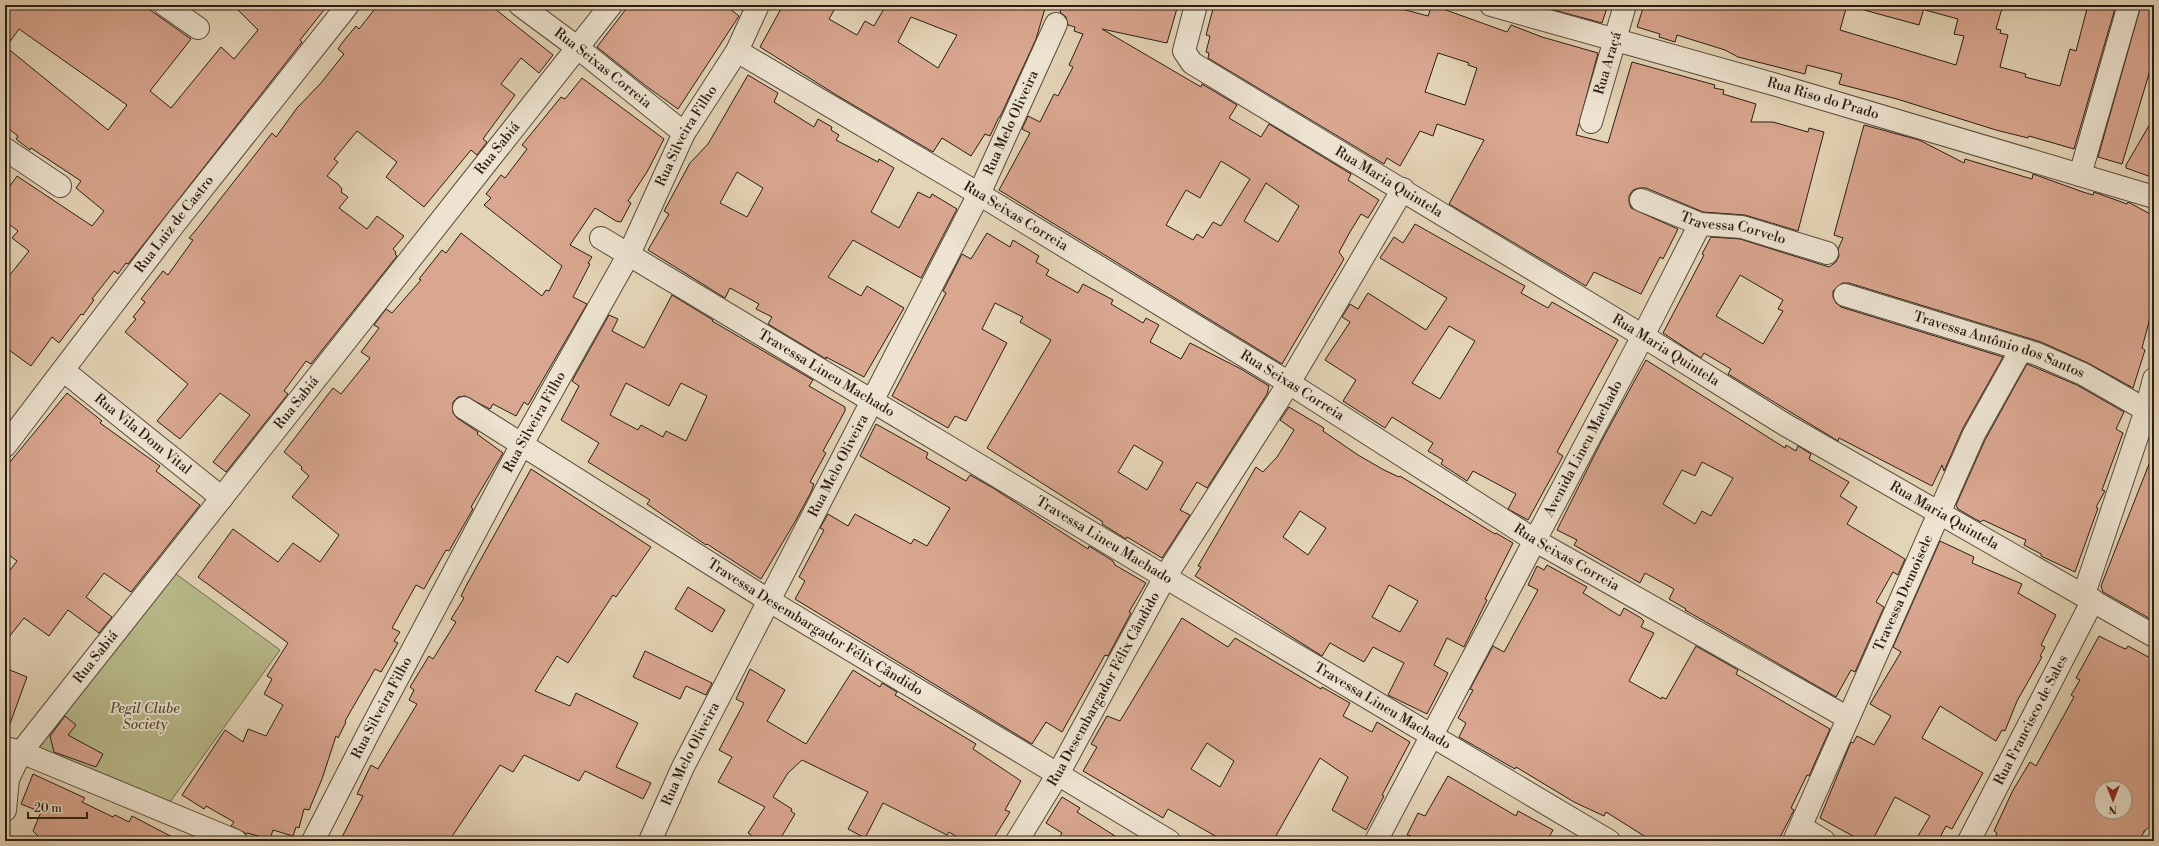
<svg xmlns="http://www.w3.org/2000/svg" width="2159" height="846" font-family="'Libre Bodoni',serif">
  <rect width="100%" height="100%" fill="#e4d4b6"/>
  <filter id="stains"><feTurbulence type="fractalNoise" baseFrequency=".005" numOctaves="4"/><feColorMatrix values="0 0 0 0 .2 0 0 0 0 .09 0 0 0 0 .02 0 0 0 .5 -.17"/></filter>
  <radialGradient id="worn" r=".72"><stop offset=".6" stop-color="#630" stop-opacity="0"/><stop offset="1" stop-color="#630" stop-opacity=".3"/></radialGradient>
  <path fill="#b9bb8b" stroke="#726c4f" d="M172 571 280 650 165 809 29 751Z"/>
  <path fill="#d9a68f" stroke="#2a1d13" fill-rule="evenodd" d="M5 5H143L191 39 150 91 171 108 221 47 234 59 258 30 233 5H328L300 40 302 42 128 264 126 263 118 274 114 271 92 299 94 300 83 315 81 314 59 343 52 337 31 366 5 347V281L29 251 12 238 18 231 5 221V193L17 176 92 226 104 211 76 188 81 181 31 148 30 150 16 139 18 136 5 126ZM19 29 127 105 108 130 6 47Z
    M378 5H490L553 55 539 73 521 58 501 84 515 95 483 139 487 142 477 155 471 150 424 207 386 177 397 162 357 131 334 159 338 162 327 176 338 184 342 189 341 192 348 197 339 208 367 229 377 216 404 236 393 249 396 252 395 254 397 256 311 364 306 361 284 391 288 394 226 472 213 462 250 415 220 393 180 439 157 421 188 384 125 332 136 319 133 317 145 302 141 299 163 271 168 275 193 240 189 238 196 230 272 133 276 137 297 108 321 83 344 54 338 49 342 43 356 26 359 29Z
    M629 5H725L739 16 678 109 646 86 597 47Z
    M783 5H837L829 19 857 35 865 21 874 26 885 7 883 5H1046L1036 39 1000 117H999L990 136 985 134 971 156 942 138 933 152 838 96 760 47ZM911 17 957 35 938 68 898 42Z
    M1062 5H1178L1167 43 1102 29 1201 87 1202 84 1237 105 1229 118 1261 137 1269 124 1351 174 1348 180 1379 200 1368 218 1361 214 1350 232 1339 252 1344 259 1282 364 999 190 1030 133 1022 129 1028 116 1040 122 1054 94 1058 96 1073 67 1069 65 1083 34 1074 31 1075 27 1068 25 1066 17 1060 12ZM1221 161 1250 179 1221 226 1213 222 1203 238 1197 234 1193 240 1166 225 1186 190 1200 198ZM1266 183 1299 206 1278 242 1244 221Z
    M1214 5H1387L1428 16 1432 5 1507 32 1511 25 1542 37 1598 53 1576 135 1608 143 1632 62 1715 85 1714 88 1724 90 1723 94 1756 104 1751 122H1773L1808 132 1809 128 1824 132 1798 231 1745 215 1703 212 1646 188H1639L1633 190 1629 196V202L1631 208 1678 229 1663 259 1660 257 1641 294 1594 272 1586 286 1449 204 1484 140 1437 124 1433 136 1420 131 1400 166 1387 158 1384 164 1208 58 1209 53 1206 52 1210 36 1206 35ZM1438 53 1469 63 1468 65 1477 68 1465 105 1425 92Z
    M1555 5H1608L1602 23 1554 10Z
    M1644 5H1847L1840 30 1956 65 1964 36 1954 34 1958 19 1925 10 1926 5H2003L1996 29 2001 30 2000 33 2008 35 2000 67 2026 74 2025 77 2060 86 2070 49 2076 51 2088 5H2116L2074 149 2029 136 2028 138 1996 130 1897 99 1839 84 1842 74 1807 65 1805 74 1738 57 1725 50 1677 35 1675 42 1659 37 1660 34 1637 27Z
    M1865 5H1925L1919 25 1864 10Z
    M2141 5H2154V57L2122 164 2098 157Z
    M748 75 778 93 774 102 814 127 818 119 832 127 831 130 839 135 836 140 878 162 879 159 894 168 871 212 899 228 918 192 930 198 932 194 957 209 921 278 853 240 828 277 861 296 867 286 904 308 864 377 826 357V359L768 324 772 317 756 309 759 304 730 288 725 298 648 250 669 214 664 211 690 163 708 144ZM737 172 763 188 747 217 720 203Z
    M582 78 664 139 647 172 628 201 631 203 621 222 616 221 595 208 570 245 592 257 588 263 590 264 573 297 587 304 528 405 524 402 516 416 493 404 490 409 465 396 458 397 453 402V413L457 418 478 432 477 434 503 453 471 507 473 509 449 551 446 550 424 589 416 585 392 628 400 632 394 641 398 643 381 672 375 669 345 721 346 722 338 738 336 736 322 779 309 810 304 809 299 828 296 827 293 836 273 830 270 839 247 833V834L231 826 234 822 206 806 204 809 182 795 225 730 243 742 248 729 266 736 283 705 264 694 272 679 267 676 288 643 198 577 233 529 278 562 293 543 320 562 339 535 292 497 309 476 301 469 302 467 284 452 333 388 341 394 370 358 361 352 379 328 374 325 386 309 392 313 421 280 419 279 442 250 446 253 461 233 542 296 546 290 549 291 562 266 484 205 491 198 486 194 501 175 505 178 527 149 522 145 561 97 565 99Z
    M2154 117V178L2126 168V165Z
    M1864 125 1919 140 1964 163 1965 159 2032 179 2033 174 2083 192 2093 195 2094 192 2127 204 2128 202 2154 216V303L2142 348 2145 350 2133 388 2088 363 2041 342 1849 283H1842L1833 291V297L1836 303 1841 307 2003 357 1963 428 1944 471 1942 465 1932 486 1839 438 1838 441 1728 374 1731 369 1704 353 1701 358 1663 333 1704 255 1702 254 1711 237 1740 239 1829 267 1836 262 1839 256 1838 249 1843 238 1834 235ZM1740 275 1783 300 1778 309 1783 311 1763 344 1716 316Z
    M1415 224 1525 286 1521 293 1548 308 1552 302 1618 340 1557 452 1563 456 1528 520 1508 509 1516 494 1473 471 1467 481 1441 464 1443 460 1428 451 1433 443 1392 417 1385 428 1343 401 1356 380 1325 360 1350 322 1342 317 1350 304 1358 309 1368 293 1426 330 1447 298 1380 258 1394 237 1403 243ZM1449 326 1475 341 1440 399 1412 383Z
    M987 233 1010 247 1013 240 1039 256 1036 262 1049 270 1046 275 1078 293 1083 284 1113 300 1111 304 1143 323 1146 318 1159 325 1150 342 1181 359 1190 343 1241 369 1269 386 1267 394 1207 488 1197 482 1180 510 1190 515 1162 558 1127 537 1126 539 1102 524 1103 522 987 448 1051 340 1020 322 1023 317 995 303 982 329 1007 343 966 421 955 416 948 428 892 396 946 293 943 291 962 254 971 259ZM1134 445 1163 462 1147 490 1118 472Z
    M672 295 713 320 712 321 813 380 809 386 845 407V411L823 451 826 453 810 482 814 484 811 492 796 520 761 579 707 544 706 545 647 504 650 500 588 462 599 443 561 420 579 386 572 381 609 315 618 319 612 331 644 348ZM626 383 669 406 681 383 707 396 686 441 666 431 663 437 641 425 638 430 610 415Z
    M1646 360 1785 448 1786 445 1796 451 1798 446 1811 454 1809 459 1849 482 1840 496 1857 507 1847 524 1905 559 1898 575 1893 572 1876 602 1884 607 1855 672 1851 670 1836 697 1685 610 1686 609 1669 599 1674 589 1645 573 1640 583 1574 545 1577 540 1557 530 1601 442ZM1702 462 1733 478 1711 516 1702 511 1695 524 1663 504 1682 470 1695 476Z
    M2027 364 2077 385 2124 412 2116 429 2123 433 2102 490 2105 491 2096 507 2098 508 2075 572 2041 556V554L2024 545 2026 540 1983 520 1981 522 1975 519 1958 509 1956 505 1985 440Z
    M67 393 102 421 100 423 160 466 156 471 200 505 131 592 104 573 86 597 112 617 99 633 68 610 49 636 24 618 5 642V577L17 561 5 552V468Z
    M1289 407 1324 428 1323 431 1358 455 1384 470 1399 477 1400 476 1495 534 1496 533 1513 543 1485 599 1487 600 1464 647 1447 638 1434 665 1448 673 1427 714 1388 695 1404 663 1373 647 1364 662 1330 643 1322 656 1195 576 1201 567 1198 566 1256 467 1263 472 1277 457 1294 430 1280 420ZM1300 511 1326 528 1308 555 1283 537ZM1389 585 1418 601 1400 632 1372 617Z
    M876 424 928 453 926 458 966 481 970 475 993 488 1088 549 1089 546 1113 561 1115 565 1146 583 1129 612 1131 613 1108 656 1105 655 1062 732 1046 722 1032 744 795 599 805 581 799 577 824 530 820 528 828 514 848 526 855 514 911 544 914 539 927 546 950 508 860 456Z
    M2153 454H2154V621L2103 592 2101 586Z
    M531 469 651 547 616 597 613 595 568 663 557 656 535 691 570 706 576 693 638 723 616 767 651 783 643 799 585 771 579 781 524 755 513 772 500 765 449 841H340L363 796 357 794 371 765 378 769 417 704 409 700 414 690 410 687 429 656 433 659 456 622 451 619 464 598 461 596 466 586Z
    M1940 541 1974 557 1972 563 2022 584 2018 593 2056 615 2041 645 2045 647 2040 656 2042 657 2017 701 2005 731 2002 730 1996 741 1940 706 1923 736 1922 738 1983 773 1952 829 1946 826 1938 841H1915L1930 816 1895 797 1872 841H1862L1820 818 1851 742 1853 743 1857 736 1874 745 1891 716 1870 704 1901 652 1893 647Z
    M1547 565 1587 587 1583 593 1620 616 1624 608 1641 618 1644 621 1641 627 1654 633 1629 681 1661 699 1662 697 1666 699 1696 646 1738 670 1736 674 1830 729 1809 776 1807 775 1791 808 1794 810 1778 841H1652L1606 812 1604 816 1574 802 1516 767 1515 769 1459 737 1466 723 1458 718 1473 690 1470 689 1493 646 1504 652 1538 590 1528 585 1537 566 1544 570Z
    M688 587 725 610 712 632 675 609Z
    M1182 618 1228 647 1235 638 1321 689 1322 687 1350 703 1343 716 1372 732 1377 722 1410 742 1382 795 1384 796 1366 830 1332 810 1348 777 1320 758 1273 841H1224L1168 809 1163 818 1083 771 1097 747 1091 744 1107 716 1120 721ZM1207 743 1234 761 1220 787 1191 769Z
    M2099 636 2123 648 2126 649 2128 646 2154 660 2153 826 2144 831 2140 841H1993L1997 833 1994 831 2013 790 2030 762 2036 766 2074 697 2071 695 2080 680 2076 678ZM2101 788H2125V812H2101Z
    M645 651 712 683 706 695 686 686 680 699 633 677Z
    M5 668 27 677 7 732H5Z
    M750 669 785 690 767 721 806 744 853 670 880 687 882 683 897 692 895 695 976 744 973 749 1021 781 1005 810 1010 812 992 841H964L949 832 947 835 883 803 865 838 848 829 868 792 802 760 788 773 773 797 792 809 791 811 795 814 779 841H759L748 833 765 807 718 782 732 757 719 750 744 703 736 699Z
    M65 716 76 725 68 735 103 754 96 767 54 752 50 736Z
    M33 774 85 798 82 802 113 817 115 815 129 822 132 816 180 841H43L33 831 41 812 21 804Z
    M1448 776 1516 816 1518 811 1553 830 1547 841H1408L1411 836 1407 835 1418 813 1425 816Z
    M1062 797 1080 808 1077 812 1123 841H1057L1062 833 1046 823Z"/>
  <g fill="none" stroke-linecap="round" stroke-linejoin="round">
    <g stroke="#584b3c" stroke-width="24">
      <g id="minor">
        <path d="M165 5 198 28"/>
        <path id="s1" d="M520 5 578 48 684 133"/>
        <path id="s2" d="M1196 5 1184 51 1192 63 1643 336 1784 424 2154 636"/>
        <path id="s3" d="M1491 5 1780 86 2154 197"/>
        <path id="s4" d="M737 51 979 194 1289 383 1536 541 1848 718"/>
        <path id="s5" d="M1591 122 1625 5"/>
        <path d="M5 149 60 186"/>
        <path d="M2080 175 2129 5"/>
        <path id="s6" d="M1641 200 1700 224 1742 227 1827 253"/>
        <path id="s7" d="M601 238 1165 577 1609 841"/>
        <path id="s8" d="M1845 295 2037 354 2083 374 2146 410"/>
        <path id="s9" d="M64 371 222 498"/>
        <path id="s10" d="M464 408 768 600 1169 841"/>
        <path id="s11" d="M5 446 175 223 348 5"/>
        <path d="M2084 594 2146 410 2154 379"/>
        <path id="s12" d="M5 810 8 779 21 752 611 5"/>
        <path d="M1801 827 1824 841"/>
        <path id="s13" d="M313 841 370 730 522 444 629 254 684 133 737 51 758 5"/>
        <path id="s14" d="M650 841 683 767 979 194 1056 24"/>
        <path id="s15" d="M1017 841 1058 774 1165 577 1289 383 1403 189"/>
        <path id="s16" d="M1376 841 1643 336 1700 224"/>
        <path id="s17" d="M1794 841 1974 434 2021 350"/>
        <path id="s18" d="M1969 841 2093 600"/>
        <path d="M2152 841 2154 838"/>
      </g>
    </g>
    <g stroke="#584b3c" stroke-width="24">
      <path id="tertiary" d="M5 748 21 752 236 841"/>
    </g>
    <use href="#minor" stroke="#ede3d0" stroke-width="22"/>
    <use href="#tertiary" stroke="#ede3d0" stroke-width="22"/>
  </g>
  <g text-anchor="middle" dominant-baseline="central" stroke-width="4" stroke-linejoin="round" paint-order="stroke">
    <g font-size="14" fill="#2a1d13" stroke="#ede3d0">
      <text stroke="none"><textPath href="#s5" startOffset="61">Rua Araçá</textPath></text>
      <text stroke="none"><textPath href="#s1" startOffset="104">Rua Seixas Correia</textPath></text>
      <text stroke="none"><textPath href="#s3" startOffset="345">Rua Riso do Prado</textPath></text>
      <text stroke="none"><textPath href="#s14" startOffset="804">Rua Melo Oliveira</textPath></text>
      <text stroke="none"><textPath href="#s13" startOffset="798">Rua Silveira Filho</textPath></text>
      <text stroke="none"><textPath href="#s12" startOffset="830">Rua Sabiá</textPath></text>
      <text stroke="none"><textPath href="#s2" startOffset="292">Rua Maria Quintela</textPath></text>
      <text stroke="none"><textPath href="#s4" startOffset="324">Rua Seixas Correia</textPath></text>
      <text stroke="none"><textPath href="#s11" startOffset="279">Rua Luiz de Castro</textPath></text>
      <text stroke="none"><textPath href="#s6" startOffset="97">Travessa Corvelo</textPath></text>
      <text stroke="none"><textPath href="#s8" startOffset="162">Travessa Antônio dos Santos</textPath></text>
      <text stroke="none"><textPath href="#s2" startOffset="616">Rua Maria Quintela</textPath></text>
      <text stroke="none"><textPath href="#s7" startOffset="263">Travessa Lineu Machado</textPath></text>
      <text stroke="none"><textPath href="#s4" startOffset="648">Rua Seixas Correia</textPath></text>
      <text stroke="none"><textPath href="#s12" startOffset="506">Rua Sabiá</textPath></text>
      <text stroke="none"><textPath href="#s13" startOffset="474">Rua Silveira Filho</textPath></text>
      <text stroke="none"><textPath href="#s9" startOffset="101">Rua Vila Dom Vital</textPath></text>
      <text stroke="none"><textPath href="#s16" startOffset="444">Avenida Lineu Machado</textPath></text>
      <text stroke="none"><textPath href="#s14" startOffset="420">Rua Melo Oliveira</textPath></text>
      <text stroke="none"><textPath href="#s2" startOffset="940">Rua Maria Quintela</textPath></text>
      <text stroke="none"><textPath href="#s7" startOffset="587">Travessa Lineu Machado</textPath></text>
      <text stroke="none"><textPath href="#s4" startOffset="972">Rua Seixas Correia</textPath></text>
      <text stroke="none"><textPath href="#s17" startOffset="271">Travessa Demoisele</textPath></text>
      <text stroke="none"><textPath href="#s10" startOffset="414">Travessa Desembargador Félix Cândido</textPath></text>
      <text stroke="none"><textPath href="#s12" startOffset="182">Rua Sabiá</textPath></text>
      <text stroke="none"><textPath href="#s15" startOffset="175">Rua Desembargador Félix Cândido</textPath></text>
      <text stroke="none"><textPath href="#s7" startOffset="911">Travessa Lineu Machado</textPath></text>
      <text stroke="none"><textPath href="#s13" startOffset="150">Rua Silveira Filho</textPath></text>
      <text stroke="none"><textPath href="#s18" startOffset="136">Rua Francisco de Sales</textPath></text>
      <text stroke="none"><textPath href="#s14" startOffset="96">Rua Melo Oliveira</textPath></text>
    </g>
    <g font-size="14" font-style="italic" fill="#554c37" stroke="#ede3d0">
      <text x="145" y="709">Pegil Clube<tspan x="145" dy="16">Society</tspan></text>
    </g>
  </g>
  <rect width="2159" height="846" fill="none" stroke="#e4d4b6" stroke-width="20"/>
  <rect x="6" y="6" width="2147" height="834" fill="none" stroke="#2a1d13" stroke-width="2"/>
  <rect x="10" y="10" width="2139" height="826" fill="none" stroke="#2a1d13"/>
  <g transform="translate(2113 800) rotate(180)"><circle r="19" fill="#ede3d0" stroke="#9f9484"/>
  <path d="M0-3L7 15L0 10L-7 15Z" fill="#8f2418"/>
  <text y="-6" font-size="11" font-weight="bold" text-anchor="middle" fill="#2a1d13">N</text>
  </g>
  <path d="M28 812v6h59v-6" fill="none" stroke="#2a1d13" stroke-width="2"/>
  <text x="34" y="812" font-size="12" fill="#2a1d13" stroke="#ede3d0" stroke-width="3" paint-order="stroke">20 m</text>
  <rect width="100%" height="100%" filter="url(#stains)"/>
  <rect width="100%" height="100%" fill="url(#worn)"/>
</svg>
